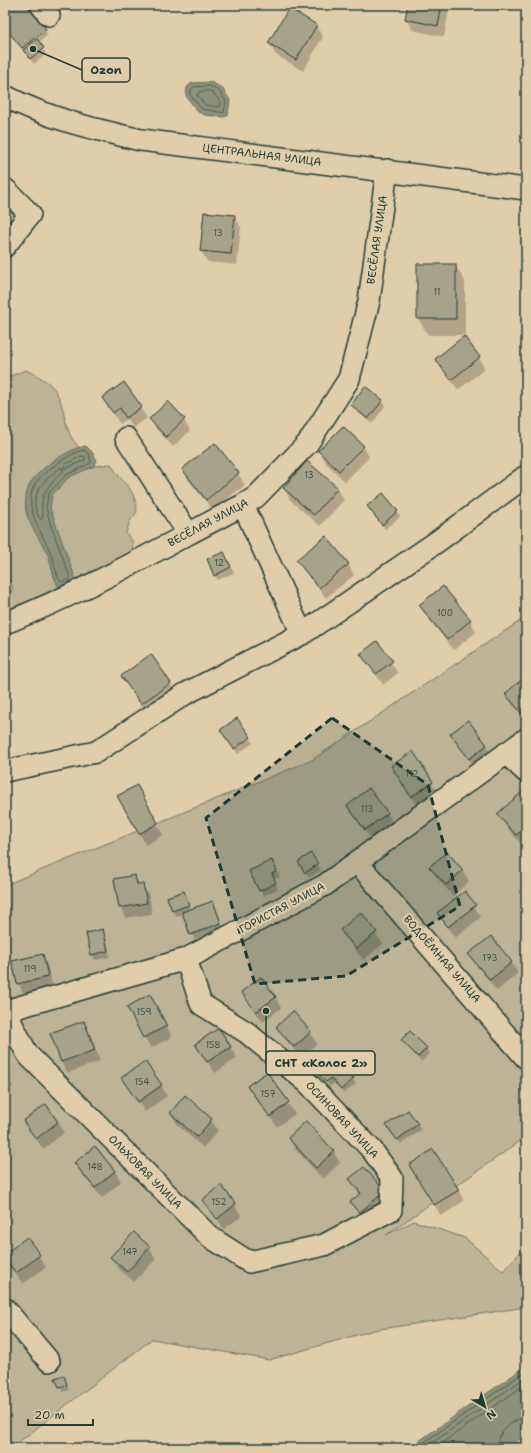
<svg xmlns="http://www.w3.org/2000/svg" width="531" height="1453" font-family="'Shantell Sans',sans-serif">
  <rect width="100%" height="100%" fill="#e0ceab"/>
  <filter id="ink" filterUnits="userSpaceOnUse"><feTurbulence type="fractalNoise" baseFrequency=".025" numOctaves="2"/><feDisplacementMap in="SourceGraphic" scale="8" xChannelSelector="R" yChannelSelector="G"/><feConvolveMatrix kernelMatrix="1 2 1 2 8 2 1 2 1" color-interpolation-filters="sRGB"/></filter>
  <g filter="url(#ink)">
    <path fill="#bdb496" stroke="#6e7865" d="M26 370C37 376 50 381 56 392 67 410 63 433 79 447 53 459 22 478 26 511 28 523 41 541 47 552 52 564 52 577 59 587L28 605 10 608 6 599 13 588 5 573V378Z
      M111 464C122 485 135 485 137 512L130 521 126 533 133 542 132 552 102 566 83 579 75 578 50 508 52 495 69 477 94 466Z
      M526 617V1137L386 1235 414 1221 465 1238 503 1271 526 1246V1307L374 1330 269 1360 152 1339 11 1448H5V885L312 760Z
      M526 1431V1448H510Z"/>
    <path fill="#8e9179" stroke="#626f5d" d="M211 82 222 88 230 100 228 115 225 117 205 115 198 112 186 96 187 87 192 83Z
      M86 446 92 452 96 459 94 466 69 477 52 495 50 508 75 578 72 583 59 587C53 577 52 566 48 555 42 541 29 526 26 510 25 503 26 492 29 486 37 469 68 449 86 446Z
      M526 1366V1431L510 1448H409Z"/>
    <path fill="#0003" d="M15 5H25L48 35 38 43 46 54 34 64 5 28V13Z
      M409 5H450L444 37 412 30 406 19Z
      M316 26 323 37 303 71 276 55 269 43Z
      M234 216 241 227 237 265 208 262 201 251Z
      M455 265 465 281V335H428L418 319Z
      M479 358 485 369 458 390 436 359Z
      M124 383 147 418 133 428 127 419 120 424 110 409Z
      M382 401 385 406 372 424 355 410 352 405Z
      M150 419 184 420 190 431 173 447 157 430Z
      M215 444 238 474 245 485 213 510 189 481 183 470Z
      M363 446 369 457 345 482 326 463 320 452Z
      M284 488 337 489 344 500 320 526 290 500Z
      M368 506 397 511 400 517 385 529Z
      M224 553 234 573 218 580 215 575Z
      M297 560 348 564 354 575 326 598Z
      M420 606 470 621 476 632 454 650 427 617Z
      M377 642 398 673 383 685 362 654Z
      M122 677 170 683 177 694 148 715Z
      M526 677V720L513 705 506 694Z
      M451 735 486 745 492 756 476 769Z
      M225 736 250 737 253 743 238 754Z
      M412 753 439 794 418 808 392 767Z
      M136 787 163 835 146 845 119 797Z
      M526 798V843L523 846 505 825 499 814Z
      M348 807 387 813 394 824 372 841Z
      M311 855 321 870 309 878 303 868Z
      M275 866 280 877 274 879 278 889 263 896 251 872Z
      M431 867 462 870 469 881 453 896 437 878Z
      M135 877 140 885H143L149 896 152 914 126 918 120 907Z
      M184 892 191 910 212 902 227 934 197 945 183 914 176 916 173 911Z
      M465 892 481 917 455 938 438 913Z
      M361 914 383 944 363 960 341 930Z
      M103 930 106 936 110 957 95 960 92 954Z
      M470 954 511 962 518 973 497 991 476 965Z
      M42 956 48 967 53 988 24 994 18 983Z
      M242 993 275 997 281 1008 263 1022Z
      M156 1006 172 1037 151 1048 144 1037Z
      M293 1013 310 1033 317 1044 301 1057 284 1038 277 1027Z
      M84 1022 90 1033 100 1061 68 1073 61 1062 51 1034Z
      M402 1040 426 1048 429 1054 421 1062Z
      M230 1047 237 1058 215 1073 203 1055Z
      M5 1072 13 1087 5 1092Z
      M267 1073 295 1114 277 1127 249 1086Z
      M320 1075 353 1079 356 1084 344 1094 334 1083 330 1087Z
      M123 1079 161 1085 167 1096 145 1112Z
      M185 1097 211 1120 218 1131 203 1148 177 1124 171 1113Z
      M408 1111 421 1130 401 1144 391 1131Z
      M24 1122H58L64 1133 43 1149Z
      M289 1138 333 1151 340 1163 323 1179 295 1149Z
      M76 1163 115 1171 121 1182 102 1198 82 1174Z
      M364 1168 390 1203 366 1223 352 1202 360 1195 350 1180Z
      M417 1176 458 1190 464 1201 441 1216Z
      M221 1186 242 1216 224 1229 204 1200Z
      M27 1239 46 1267 23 1284 10 1267 5 1255Z
      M149 1248 156 1259 134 1282 118 1268 112 1257Z
      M63 1376 69 1390 63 1392 57 1378Z"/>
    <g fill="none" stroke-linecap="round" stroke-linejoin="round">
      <path stroke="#4b5f50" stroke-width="1" d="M210 86 219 91 226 101 224 113 202 109 190 95 191 89 194 87Z
        M210 91 215 95 221 103 220 107 205 105 197 95 199 92Z
        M84 450 89 454 91 463 66 475 49 493 46 507 50 523 70 577 69 580 61 582C56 577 54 559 50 551 34 518 14 492 54 466 63 460 73 452 84 450Z
        M82 456 85 457V460L67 468H64L65 465Z
        M60 468H63V471C48 487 38 494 43 518L40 519C26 498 43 480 60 468Z
        M416 1448 526 1371
        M425 1448 526 1377
        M435 1448 526 1384
        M496 1448C496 1435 513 1418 526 1417"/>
    </g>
    <path fill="#a7a388" stroke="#1f3d34" d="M13 5H26L46 29 22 48 5 28V12Z
      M408 5H442L438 26 405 19Z
      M289 8 317 25 296 60 268 43Z
      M37 39 44 48 30 59 23 50Z
      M204 212 235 215 231 254 200 251Z
      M417 264H456V319H417Z
      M525 273H526V309H525Z
      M464 336 480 357 451 380 435 359Z
      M124 382 142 407 126 418 120 408 113 413 102 398Z
      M365 386 383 400 368 419 351 405Z
      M168 401 185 419 166 437 149 419Z
      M343 426 364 446 339 471 318 451Z
      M215 443 239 473 206 500 182 469Z
      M307 461 338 488 314 515 283 488Z
      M383 493 398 511 382 525 367 506Z
      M326 536 349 564 319 588 296 560Z
      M224 552 231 567 214 576 207 559Z
      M443 586 471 620 447 640 419 605Z
      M377 641 393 661 376 674 360 654Z
      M151 654 171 683 141 704 121 676Z
      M526 676V710L522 713 505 694Z
      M237 718 251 737 234 749 220 730Z
      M468 720 487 745 469 759 450 734Z
      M413 751 433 782 411 797 391 766Z
      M137 785 158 823 139 834 117 796Z
      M369 788 388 813 365 830 347 806Z
      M522 792 526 797V827L516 835 497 814Z
      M447 852 463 870 446 885 429 867Z
      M311 853 318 864 305 873 298 862Z
      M272 860 277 871 272 874 276 883 259 891 249 871Z
      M135 875 137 884H143L147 903 119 908 114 879Z
      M184 891 189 905 172 911 167 897Z
      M465 891 476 905 448 927 437 913Z
      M213 901 221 923 190 935 182 912Z
      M361 912 377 932 356 949 340 930Z
      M103 929 108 951 91 955 86 933Z
      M491 936 512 962 490 980 468 954Z
      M43 954 48 977 17 984 12 961Z
      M261 977 276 997 256 1012 241 992Z
      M150 994 167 1026 143 1038 127 1007Z
      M293 1011 311 1032 294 1047 276 1027Z
      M84 1021 95 1050 61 1062 50 1033Z
      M219 1028 231 1047 207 1062 195 1044Z
      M410 1031 427 1048 418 1057 401 1040Z
      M337 1059 354 1078 341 1090 331 1078 326 1082 319 1075Z
      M145 1061 162 1085 138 1102 121 1078Z
      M267 1072 289 1102 270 1117 247 1086Z
      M185 1095 212 1119 197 1137 170 1113Z
      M46 1104 58 1122 36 1139 23 1121Z
      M408 1110 418 1124 397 1140 386 1125Z
      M306 1121 334 1151 316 1168 288 1138Z
      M95 1146 115 1171 95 1188 74 1163Z
      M433 1149 459 1190 434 1205 409 1165Z
      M364 1167 385 1191 359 1213 350 1202 361 1193 349 1179Z
      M221 1185 236 1204 217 1219 202 1200Z
      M134 1232 150 1247 127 1272 110 1257Z
      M27 1237 40 1255 16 1273 5 1259V1254Z
      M64 1375 67 1385 59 1387 55 1378Z"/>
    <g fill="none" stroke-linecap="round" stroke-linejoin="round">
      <g stroke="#1f3d34" stroke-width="24">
        <path id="minor" d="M41 5 49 15
          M5 96C49 119 94 129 141 140L526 189
          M5 189 30 214 5 246
          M126 438 188 533
          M5 623C87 591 164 546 243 505L256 497 308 443 349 379 369 301 387 170
          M302 634 438 541 526 476
          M506 753 526 772
          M5 771 96 752 185 694 302 634 243 505
          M357 862 526 1058
          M5 1011 28 1055 210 1237 249 1262 324 1245 391 1210 392 1178 372 1150 308 1083 246 1032 201 1004 186 959
          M5 1011 186 959 325 885 526 739
          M5 1309 49 1361"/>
      </g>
      <use href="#minor" stroke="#e0ceab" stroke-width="21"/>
    </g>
  </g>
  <path fill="#1f3d34" fill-opacity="0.2" stroke="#1f3d34" stroke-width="3" stroke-dasharray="8 5" stroke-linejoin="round" d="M332 718 428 785 460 906 346 976 255 984 206 818Z"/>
  <g text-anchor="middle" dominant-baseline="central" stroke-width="4" stroke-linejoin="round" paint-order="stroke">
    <g font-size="9" fill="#415649">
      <text x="218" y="233">13</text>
      <text x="437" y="292">11</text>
      <text x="309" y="475">13</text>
      <text x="219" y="563">12</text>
      <text x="445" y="613">100</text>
      <text x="412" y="774">112</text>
      <text x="367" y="809">113</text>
      <text x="490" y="958">173</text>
      <text x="30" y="969">119</text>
      <text x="144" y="1012">159</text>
      <text x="213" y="1045">158</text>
      <text x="142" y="1082">154</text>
      <text x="268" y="1094">157</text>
      <text x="95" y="1167">148</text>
      <text x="219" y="1202">152</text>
      <text x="130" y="1252">147</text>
    </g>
    <g font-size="11" fill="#1f3d34" stroke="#e0ceab">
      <text transform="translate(262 155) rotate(7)">ЦЕНТРАЛЬНАЯ УЛИЦА</text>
      <text transform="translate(377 240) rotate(-82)">ВЕСЁЛАЯ УЛИЦА</text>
      <text transform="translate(208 523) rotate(-28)">ВЕСЁЛАЯ УЛИЦА</text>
      <text transform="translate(282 908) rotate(-28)">ГОРИСТАЯ УЛИЦА</text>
      <text transform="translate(442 959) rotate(49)">ВОДОЁМНАЯ УЛИЦА</text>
      <text transform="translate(342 1120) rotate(47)">ОСИНОВАЯ УЛИЦА</text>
      <text transform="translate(145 1172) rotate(45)">ОЛЬХОВАЯ УЛИЦА</text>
    </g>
  </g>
  <path fill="none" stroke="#1f3d34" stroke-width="1.5" d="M33 49L82 70M266 1011L266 1063"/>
  <g fill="#1f3d34" stroke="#e0ceab" stroke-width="1.5">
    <circle cx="33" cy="49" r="4"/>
    <circle cx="266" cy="1011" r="4"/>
  </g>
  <g fill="#e0ceab" stroke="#1f3d34" stroke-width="1.5">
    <rect x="82" y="58" width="48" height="24" rx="4"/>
    <rect x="266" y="1051" width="109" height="24" rx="4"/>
  </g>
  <g font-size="12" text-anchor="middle" font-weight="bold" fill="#1f3d34">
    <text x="106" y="74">Ozon</text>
    <text x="321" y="1067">СНТ «Колос 2»</text>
  </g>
  <rect width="531" height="1453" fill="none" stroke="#e0ceab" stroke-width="20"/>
  <rect x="10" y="10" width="511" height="1433" fill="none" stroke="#1f3d34" stroke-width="1.5" filter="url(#ink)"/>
  <g transform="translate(485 1407) rotate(142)" stroke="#e0ceab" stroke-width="3" paint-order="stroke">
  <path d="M0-3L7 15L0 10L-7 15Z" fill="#1f3d34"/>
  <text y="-6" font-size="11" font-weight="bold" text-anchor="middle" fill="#1f3d34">N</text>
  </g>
  <path d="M28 1419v6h65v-6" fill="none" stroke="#1f3d34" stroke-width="2"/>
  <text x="34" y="1419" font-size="12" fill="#1f3d34" stroke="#e0ceab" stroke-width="3" paint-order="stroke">20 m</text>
</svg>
